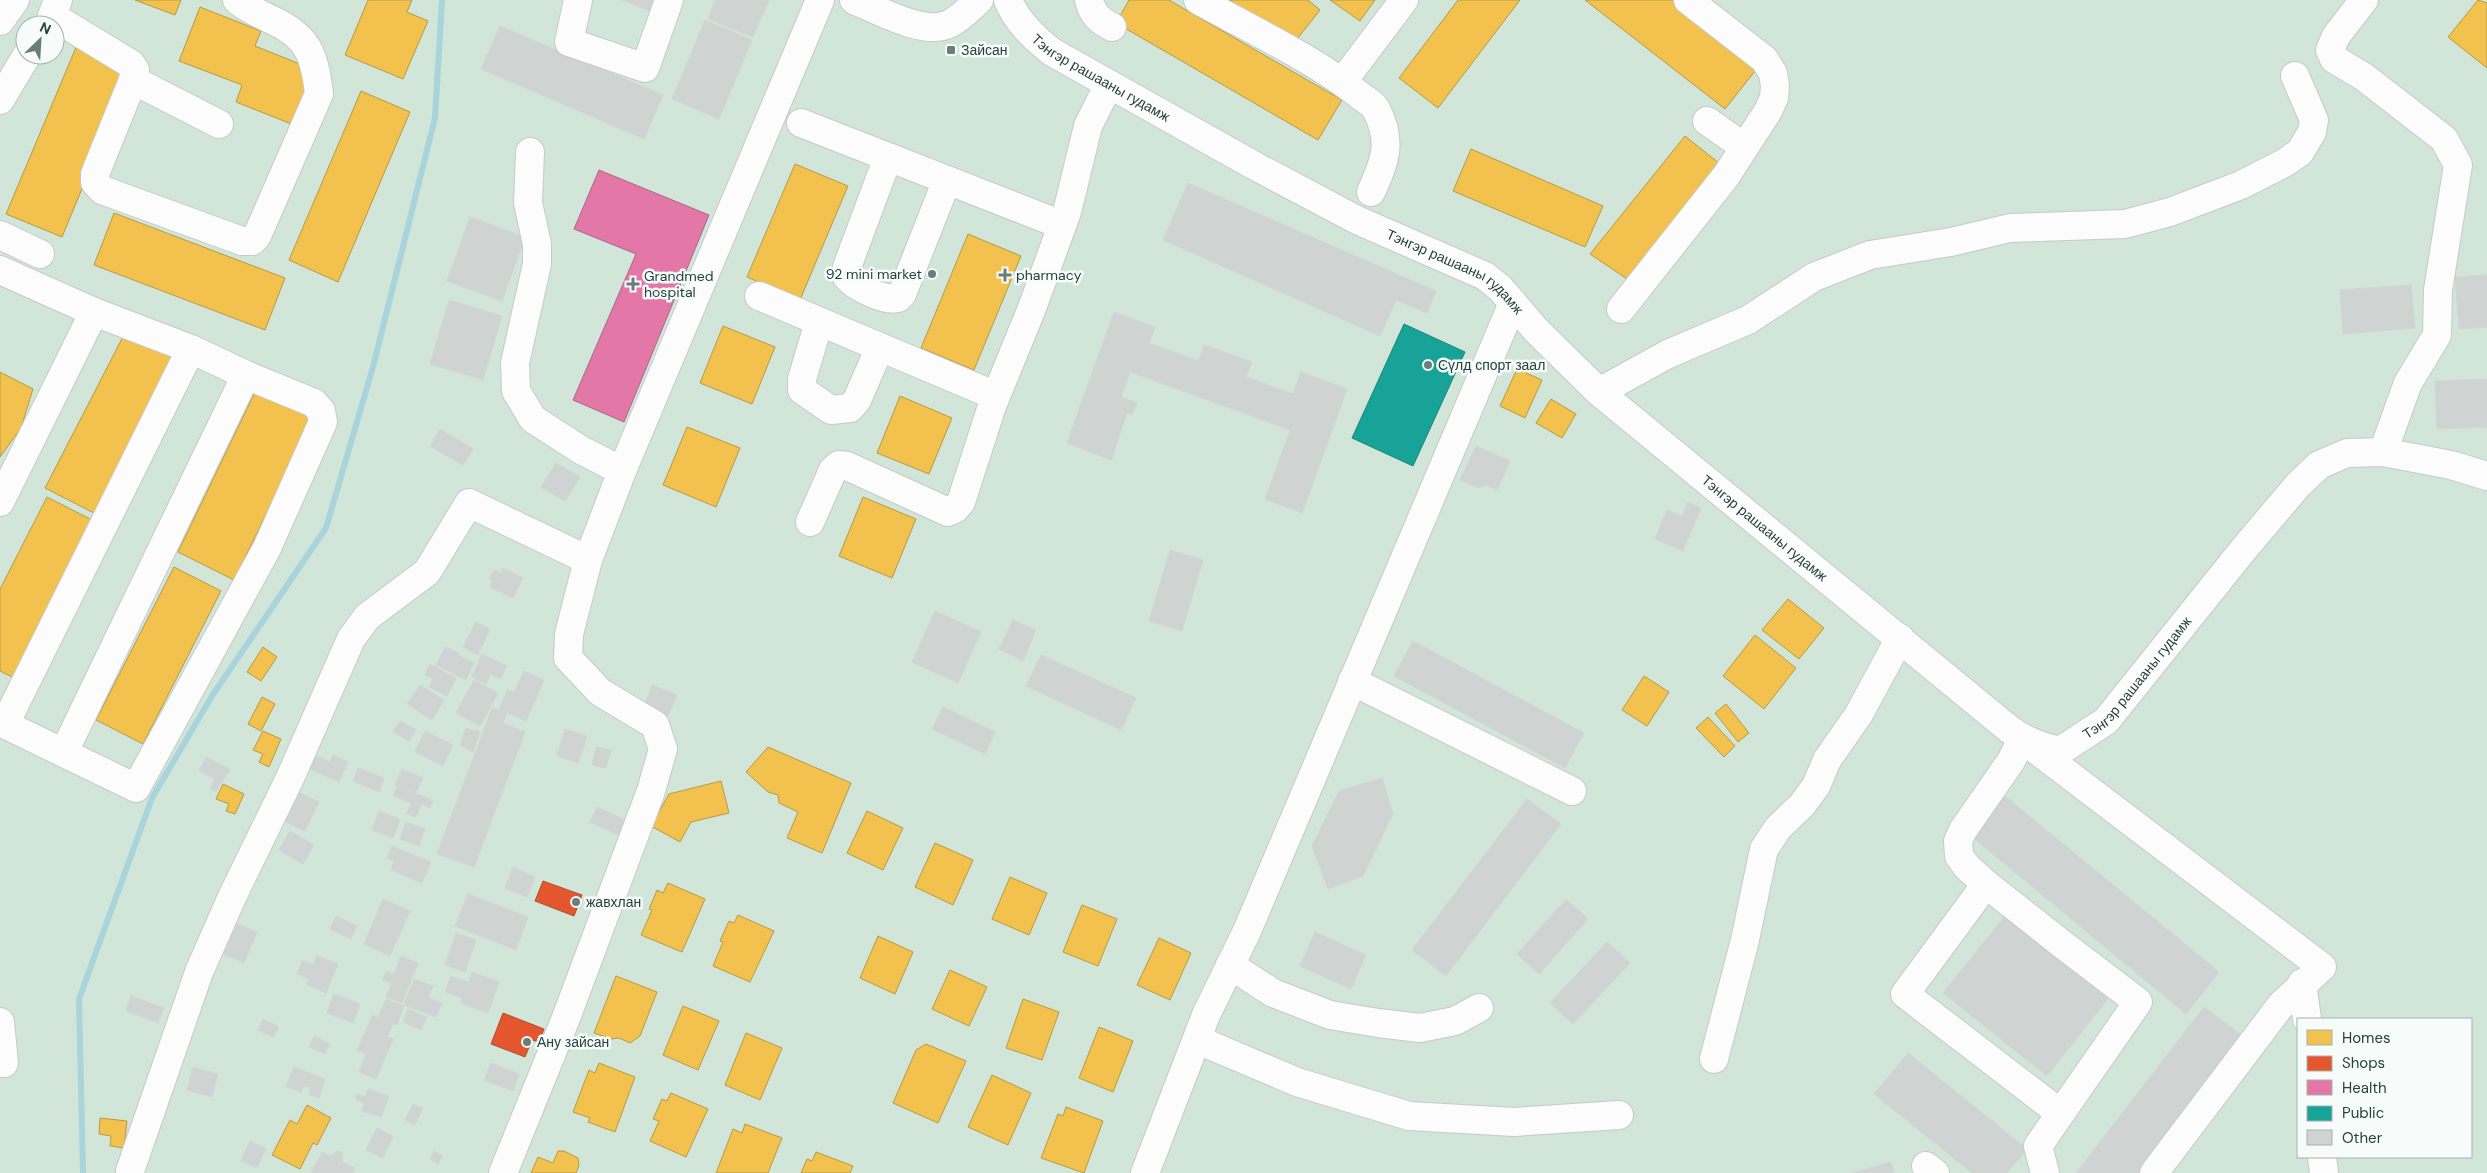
<svg xmlns="http://www.w3.org/2000/svg" width="2487" height="1173" font-family="'DM Sans',sans-serif">
  <rect width="100%" height="100%" fill="#e8edeb"/>
  <path fill="#d1e6d8" fill-rule="evenodd" d="M0 0H2487V1173H0ZM25 25H55V55H25ZM2298 1019H2471V1157H2298Z"/>
  <path fill="#f2c14e" stroke="#b49b48" d="M135 0H181L175 15Z
    M368 0H412L407 12 428 21 403 79 345 55Z
    M1129 0H1169L1342 100 1318 140 1116 23Z
    M1230 0H1308L1320 10 1290 48Z
    M1330 0H1375L1360 21Z
    M1458 0H1520L1438 108 1399 78Z
    M1585 0H1674L1759 66 1725 109Z
    M2478 0 2487 3V68L2448 37Z
    M200 7 261 31 255 46 315 70 294 125 236 102 242 85 179 61Z
    M77 45 132 68 62 237 6 214Z
    M361 91 410 112 338 282 289 260Z
    M1685 136 1724 167 1627 279 1590 254Z
    M1471 149 1603 206 1585 247 1453 191Z
    M795 164 848 186 800 300 747 277Z
    M114 213 285 278 265 330 94 265Z
    M968 234 1021 256 974 370 921 348Z
    M723 326 775 347 752 404 700 383Z
    M128 327 177 352 94 513 45 488Z
    M1517 369 1542 380 1525 418 1500 406Z
    M0 372 33 389 21 428 0 457Z
    M256 390 313 418 234 580 178 552Z
    M900 396 952 418 929 474 877 453Z
    M1551 399 1576 414 1562 438 1536 423Z
    M687 427 740 448 716 507 663 485Z
    M47 497 100 524 20 681 0 671V589Z
    M863 497 916 519 892 578 839 556Z
    M174 567 221 591 143 744 96 720Z
    M1788 599 1824 628 1799 659 1762 630Z
    M1755 635 1796 668 1764 709 1723 676Z
    M263 647 277 657 261 681 247 672Z
    M1644 676 1669 692 1647 726 1622 710Z
    M262 697 275 704 261 731 248 724Z
    M1726 704 1749 733 1738 742 1715 713Z
    M1708 717 1735 746 1724 757 1696 728Z
    M263 731 281 739 269 767 259 762 263 754 253 750Z
    M768 747 851 783 822 853 787 838 798 812 779 803 778 795 768 792 746 772Z
    M721 781 729 813 691 822 680 842 651 826 669 794Z
    M223 784 244 794 235 814 226 811 229 804 216 799Z
    M867 811 903 828 883 870 847 853Z
    M935 843 973 860 953 905 915 887Z
    M1010 877 1047 893 1029 935 992 919Z
    M668 883 705 899 682 952 641 935 652 910 649 909 657 890 663 893Z
    M1082 905 1117 919 1098 966 1063 952Z
    M738 915 774 931 750 982 713 966 723 942 720 941 729 921 734 923Z
    M878 936 913 952 895 994 860 978Z
    M1159 938 1191 953 1170 1000 1137 985Z
    M950 970 987 987 969 1026 932 1009Z
    M616 976 657 992 640 1036 630 1043 619 1038 611 1039 594 1033Z
    M1023 999 1059 1012 1042 1060 1006 1048Z
    M683 1006 719 1021 698 1070 663 1055Z
    M1099 1027 1133 1041 1113 1092 1079 1078Z
    M746 1033 782 1048 760 1100 725 1085Z
    M926 1044 966 1061 938 1123 893 1103 916 1050Z
    M599 1063 635 1077 615 1132 588 1122 590 1118 573 1112 589 1070 595 1073Z
    M992 1075 1031 1093 1008 1145 968 1127Z
    M671 1093 708 1109 686 1157 650 1141 659 1121 653 1119 662 1099 667 1101Z
    M307 1105 331 1118 317 1145 313 1143 300 1169 272 1155 290 1120 297 1124Z
    M1066 1107 1103 1121 1084 1173 1041 1158 1058 1114 1063 1116Z
    M100 1118 127 1121 124 1148 110 1146 111 1136 99 1134Z
    M745 1124 782 1138 768 1173H716L733 1129 742 1133Z
    M558 1151H564L578 1158 579 1166 576 1173H531L538 1157 553 1163Z
    M816 1152 853 1166 850 1173H801L807 1159 812 1161Z"/>
  <path fill="#e4572e" stroke="#aa5132" d="M543 881 582 895 574 916 535 901Z
    M503 1013 544 1029 539 1042 532 1040 525 1057 491 1044Z"/>
  <path fill="#e377a8" stroke="#aa6787" d="M599 170 709 215 624 422 573 400 636 254 574 229Z"/>
  <path fill="#17a398" stroke="#1b867c" d="M1404 324 1465 352 1413 466 1352 438Z"/>
  <g fill="none" stroke-linecap="round" stroke-linejoin="round">
    <path stroke="#a9d4db" stroke-width="6" d="M83 1173 79 999 152 798 212 696 326 528 373 367 435 118 442 0"/>
  </g>
  <path fill="#cfd4d2" stroke="#d1d6d4" d="M622 0H660L655 13Z
    M715 0H769L753 37 708 19Z
    M705 20 752 40 719 119 672 99Z
    M500 26 663 95 644 139 481 69Z
    M1188 183 1436 291 1427 313 1396 300 1380 336 1163 240Z
    M470 217 525 237 502 301 447 281Z
    M2487 275V327L2459 329 2455 277Z
    M2411 285 2415 328 2343 334 2340 290Z
    M449 300 502 316 483 380 430 364Z
    M1114 312 1155 327 1149 343 1198 361 1204 345 1252 362 1246 377 1293 394 1301 372 1347 389 1302 513 1265 499 1290 430 1130 372 1121 397 1137 403 1132 415 1127 413 1111 460 1067 443Z
    M2487 379V427L2437 429 2435 381Z
    M440 429 473 449 463 465 430 446Z
    M1476 446 1510 461 1497 490 1486 485 1479 488 1460 480Z
    M556 463 580 477 565 501 541 487Z
    M1688 502 1701 508 1683 551 1655 539 1667 510 1682 516Z
    M1170 550 1203 560 1182 631 1149 621Z
    M503 568 523 578 513 598 490 587 493 581 489 579 494 570 501 573Z
    M935 611 981 632 958 683 912 662Z
    M1013 620 1036 630 1023 661 999 649Z
    M476 622 490 629 478 655 463 647Z
    M1413 641 1584 733 1565 768 1394 676Z
    M445 647 459 653 450 672 436 665Z
    M482 654 507 666 501 679 490 674 486 684 472 677Z
    M458 655 474 663 466 680 450 672Z
    M1041 655 1136 698 1121 730 1026 686Z
    M430 664 456 678 447 696 429 687 433 679 425 675Z
    M524 671 544 680 526 721 499 709 508 689 514 692Z
    M474 680 498 693 480 726 456 713Z
    M420 685 444 700 432 720 407 704Z
    M652 685 677 695 666 720 643 710Z
    M943 707 995 732 985 754 932 729Z
    M492 708 507 713 503 723 525 732 474 867 437 854Z
    M400 721 416 730 409 741 393 732Z
    M466 728 480 732 473 752 460 745Z
    M565 729 587 736 578 763 557 756Z
    M425 731 453 745 443 766 415 752Z
    M596 747 611 750 606 768 592 765Z
    M314 755 330 762 333 755 348 762 339 782 308 768Z
    M206 757 230 769 216 792 210 789 215 779 199 771Z
    M358 768 384 778 379 792 353 781Z
    M402 769 423 778 416 793 395 785Z
    M1382 778 1393 814 1363 876 1328 889 1312 846 1339 791Z
    M397 787 433 800 430 808 422 804 416 817 407 814 411 803 393 796Z
    M298 792 319 802 305 831 284 821Z
    M2005 796 2219 972 2186 1014 1971 836Z
    M1527 799 1561 824 1446 976 1412 950Z
    M597 807 625 820 618 835 590 822Z
    M379 811 400 819 393 838 372 830Z
    M406 822 425 829 419 846 400 839Z
    M290 831 314 845 303 864 279 850Z
    M392 846 431 862 422 883 391 870 394 861 387 858Z
    M513 867 535 877 527 897 505 888Z
    M468 894 528 917 516 950 455 926Z
    M383 899 410 911 390 956 364 944Z
    M1566 899 1588 919 1539 974 1517 954Z
    M336 916 357 926 351 939 330 929Z
    M2005 916 2108 999 2047 1076 1943 993Z
    M237 924 257 932 244 963 224 954Z
    M1315 932 1366 955 1351 989 1300 966Z
    M456 933 476 940 465 972 445 965Z
    M1607 942 1630 963 1573 1024 1550 1003Z
    M317 956 338 964 326 993 306 984 309 979 297 974 303 960 313 965Z
    M401 956 418 963 402 1003 386 997 392 983 383 980 386 971 394 975Z
    M472 972 499 982 488 1013 461 1003 462 998 445 992 451 976 469 982Z
    M414 979 433 986 428 998 442 1003 436 1017 404 1005Z
    M334 994 360 1004 353 1023 327 1013Z
    M131 996 164 1008 158 1023 126 1011Z
    M386 999 404 1006 397 1025 378 1017Z
    M2204 1007 2248 1040 2146 1173H2076Z
    M408 1009 427 1017 421 1030 403 1022Z
    M372 1015 393 1024 387 1037 367 1028Z
    M263 1019 279 1027 273 1037 258 1030Z
    M367 1028 393 1039 376 1079 359 1072 366 1054 357 1050Z
    M314 1036 330 1044 325 1054 309 1047Z
    M1908 1053 2027 1149 2007 1173H1972L1874 1094Z
    M491 1063 519 1074 513 1091 484 1080Z
    M193 1067 218 1074 212 1097 187 1090Z
    M294 1067 325 1079 319 1098 309 1094 311 1088 304 1086 301 1092 286 1087Z
    M368 1089 389 1096 381 1117 362 1111 364 1103 355 1099 357 1094 365 1097Z
    M413 1104 423 1108 415 1125 405 1120Z
    M377 1128 393 1136 383 1158 366 1150Z
    M250 1141 266 1148 257 1168 241 1161Z
    M338 1151 343 1153 342 1162 355 1168 353 1173H311L322 1152 330 1156Z
    M434 1151 443 1156 438 1164 430 1159Z
    M1891 1162 1894 1173H1852Z"/>
  <g fill="none" stroke-linecap="round" stroke-linejoin="round">
    <g stroke="#c5cac8" stroke-width="30">
      <g id="minor">
        <path d="M58 0 52 16 131 64 135 70 133 80 95 174V182L102 190 242 241H252L257 236 319 94C315 55 308 36 270 19 259 13 247 9 237 0"/>
        <path d="M578 0 569 42 645 68 669 0"/>
        <path d="M854 0C878 10 924 36 949 24 960 19 970 8 979 0"/>
        <path id="s1" d="M1008 0C1017 22 1034 38 1052 52L1255 166 1357 220 1485 276 1500 288 1536 330 1599 392 2009 729C2024 740 2041 747 2060 751L2106 721 2243 550 2298 485 2319 465 2347 453 2383 452 2451 465 2487 476"/>
        <path d="M1089 0C1092 14 1100 21 1112 27"/>
        <path d="M1198 0C1250 29 1316 60 1362 97 1366 100 1373 104 1376 109 1393 142 1385 161 1371 192"/>
        <path d="M2364 0 2336 36 2330 50 2334 59 2364 77 2444 139 2458 165 2438 290 2437 335 2408 383 2383 452"/>
        <path d="M0 21 15 0"/>
        <path d="M133 80 219 124"/>
        <path d="M1343 81 1404 0"/>
        <path d="M0 100 27 55"/>
        <path d="M1707 121 1744 147"/>
        <path d="M801 123 1062 225"/>
        <path d="M530 152 528 203 537 244V264L515 363 516 391 533 419 581 450 622 471"/>
        <path d="M888 157 847 267V277C855 287 886 302 898 298L902 294 947 180"/>
        <path d="M0 235 40 254"/>
        <path d="M0 270 94 312 191 349 246 375 314 403 321 411 323 422 267 548 136 788 0 722"/>
        <path d="M759 296 996 396"/>
        <path d="M1621 309 1726 176 1768 111 1774 98 1775 86 1773 73 1764 59 1688 0"/>
        <path d="M819 322 802 379V390L831 410 850 408 857 400 880 347"/>
        <path d="M1599 392 1668 354 1748 320 1814 277 1870 255 1951 242 2010 228 2125 224 2170 212 2241 185 2286 162 2300 152 2312 132 2314 120 2295 76"/>
        <path d="M0 502 94 312"/>
        <path d="M810 522 833 470 839 465 847 466 948 512 955 509 961 502 992 406 1032 308 1067 212 1088 126 1109 84"/>
        <path d="M1352 681 1572 791"/>
        <path d="M5 724 191 349"/>
        <path d="M64 752 246 375"/>
        <path d="M1986 884 1905 994 2060 1113"/>
        <path d="M1230 965 1273 993 1330 1015 1378 1023 1420 1028 1455 1021 1479 1008"/>
        <path d="M2302 983 2307 1019"/>
        <path d="M0 1022 4 1063"/>
        <path d="M1198 1040 1297 1082 1409 1116 1514 1122 1619 1115"/>
        <path d="M1714 1059 1745 940 1764 849 1778 828 1802 805 1816 786 1827 760 1859 714 1900 638"/>
        <path d="M2322 1157 2324 1173"/>
        <path d="M1926 1166 1935 1173"/>
        <path d="M130 1171 199 972 232 897 290 778 351 639 367 617 427 572 469 503 588 560"/>
        <path d="M503 1173 566 1018 639 823 651 791 663 749 655 725 600 692 568 658 569 634 588 560 622 471 820 0"/>
        <path d="M1145 1173 1206 1015 1247 931 1513 303"/>
        <path d="M2045 1173 2038 1146 2138 1002 2062 944 1986 884 1967 867 1959 856 1958 841 1963 830 2011 761 2022 739 2322 967 2281 1005 2154 1173"/>
      </g>
    </g>
    <use href="#minor" stroke="#fcfcfc" stroke-width="28"/>
  </g>
  <g fill="#697e78" stroke="#f7fbf9" stroke-width="2">
    <rect x="946" y="45" width="10" height="10" rx="2.5"/>
    <circle cx="932" cy="274" r="5"/>
    <path d="M1002.5 267.5h5v5h5v5h-5v5h-5v-5h-5v-5h5z"/>
    <path d="M630.5 276.5h5v5h5v5h-5v5h-5v-5h-5v-5h5z"/>
    <circle cx="1428" cy="365" r="5"/>
    <circle cx="576" cy="902" r="5"/>
    <circle cx="527" cy="1042" r="5"/>
  </g>
  <g text-anchor="middle" dominant-baseline="central" stroke-width="5" stroke-linejoin="round" paint-order="stroke">
    <g font-size="14" fill="#24423a" stroke="#f7fbf9" text-anchor="start">
      <text x="961" y="50">Зайсан</text>
      <text x="922" y="274" text-anchor="end">92 mini market</text>
      <text x="1016" y="275">pharmacy</text>
      <text x="644" y="276">Grandmed<tspan x="644" dy="16">hospital</tspan></text>
      <text x="1438" y="365">Сүлд спорт заал</text>
      <text x="586" y="902">жавхлан</text>
      <text x="537" y="1042">Ану зайсан</text>
    </g>
    <g font-size="14" fill="#24423a" stroke="#f7fbf9">
      <text stroke="none"><textPath href="#s1" startOffset="124">Тэнгэр рашааны гудамж</textPath></text>
      <text stroke="none"><textPath href="#s1" startOffset="529">Тэнгэр рашааны гудамж</textPath></text>
      <text stroke="none"><textPath href="#s1" startOffset="934">Тэнгэр рашааны гудамж</textPath></text>
      <text stroke="none"><textPath href="#s1" startOffset="1414">Тэнгэр рашааны гудамж</textPath></text>
    </g>
  </g>
  <rect x="2297" y="1018" width="175" height="140" fill="#f7fbf9" stroke="#a3b1ad"/>
  <rect x="2307" y="1030" width="25" height="15" fill="#f2c14e" stroke="#a3b1ad"/>
  <text x="2342" y="1043" font-size="15" fill="#24423a">Homes</text>
  <rect x="2307" y="1056" width="25" height="15" fill="#e4572e" stroke="#a3b1ad"/>
  <text x="2342" y="1068" font-size="15" fill="#24423a">Shops</text>
  <rect x="2307" y="1080" width="25" height="15" fill="#e377a8" stroke="#a3b1ad"/>
  <text x="2342" y="1093" font-size="15" fill="#24423a">Health</text>
  <rect x="2307" y="1106" width="25" height="15" fill="#17a398" stroke="#a3b1ad"/>
  <text x="2342" y="1118" font-size="15" fill="#24423a">Public</text>
  <rect x="2307" y="1130" width="25" height="15" fill="#cfd4d2" stroke="#a3b1ad"/>
  <text x="2342" y="1143" font-size="15" fill="#24423a">Other</text>
  <g transform="translate(40 40) rotate(25)"><circle r="24" fill="#f7fbf9" stroke="#a3b1ad"/>
  <path d="M0-4L9 19L0 12L-9 19Z" fill="#697e78"/>
  <text y="-8" font-size="14" font-weight="bold" text-anchor="middle" fill="#24423a">N</text>
  </g>
</svg>
